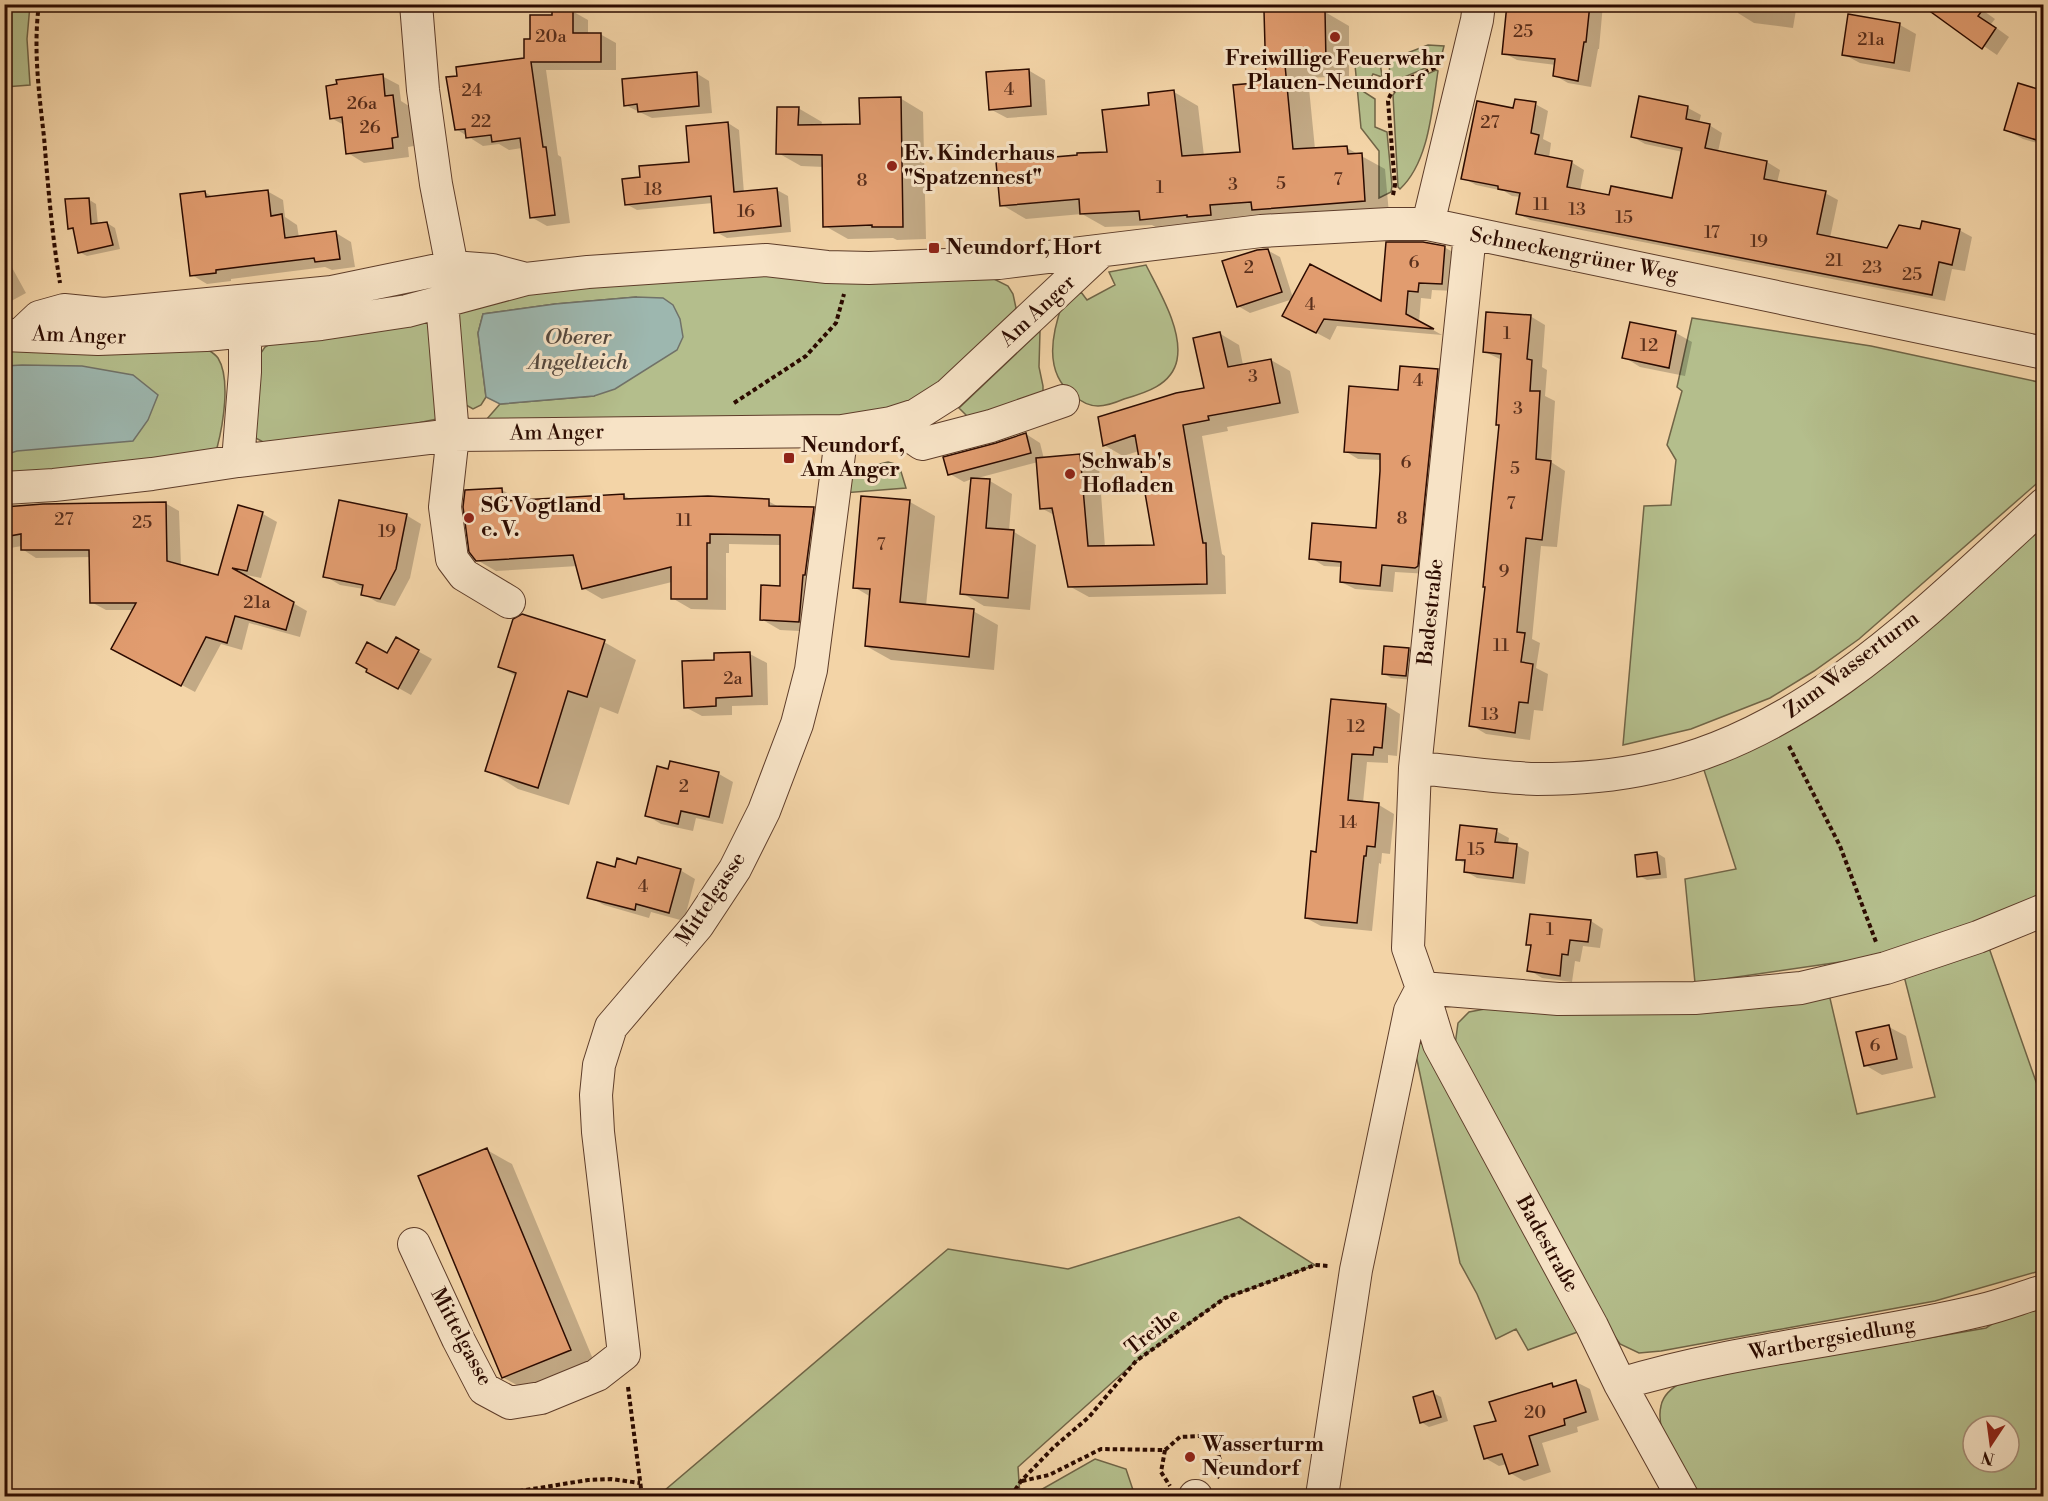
<svg xmlns="http://www.w3.org/2000/svg" width="2048" height="1501" font-family="'Libre Bodoni',serif">
  <rect width="100%" height="100%" fill="#f3d4a7"/>
  <filter id="stains"><feTurbulence type="fractalNoise" baseFrequency=".00333" numOctaves="4"/><feColorMatrix values="0 0 0 0 .2 0 0 0 0 .09 0 0 0 0 .02 0 0 0 .5 -.17"/></filter>
  <radialGradient id="worn" r=".72"><stop offset=".6" stop-color="#630" stop-opacity="0"/><stop offset="1" stop-color="#630" stop-opacity=".3"/></radialGradient>
  <path fill="#b4be8c" stroke="#706446" stroke-width="1.5" fill-rule="evenodd" d="M5 4 30 5 27 39 30 85 5 87Z
    M1428 45 1444 46 1440 62 1395 81 1390 80 1389 60Z
    M1380 61 1382 77 1373 74 1364 92 1375 99V127L1387 132 1392 186 1391 192 1379 198V151L1361 128 1355 65Z
    M1436 70 1438 71C1432 109 1429 162 1400 189L1398 187 1393 95 1399 87Z
    M1146 265C1159 291 1183 330 1177 360 1172 385 1145 393 1124 399 1117 402 1106 406 1098 406 1088 406 1080 401 1073 395 1043 372 1052 333 1063 302L1081 292 1087 300 1115 285 1109 272Z
    M680 273 984 274 1008 286 1013 294 1016 308 1006 327 940 394 878 420H486L500 404 594 396 636 297 555 304 483 314 478 333 486 397 481 405 473 409 466 405 458 314 473 301Z
    M1692 318 1871 346 2043 383V478L1859 639 1814 671 1770 698 1691 729 1623 745 1644 506 1671 505 1676 460 1667 445 1682 391 1677 387Z
    M427 320 439 394 437 419 398 427 267 444 252 436 254 363 265 347 280 338Z
    M1040 331 1039 367 1043 386V396L969 418 959 408Z
    M5 346 207 349C210 351 215 354 218 358 231 379 223 425 217 448L197 460 5 480Z
    M888 462 899 465 906 488 843 493 849 474 858 469Z
    M2043 511V897L1905 949 1868 958 1695 983 1685 879 1736 869 1703 767 1777 738V733Z
    M1988 945 2041 1096H2043V1270L1935 1301 1661 1351 1639 1353 1620 1344 1601 1317 1455 1045 1458 1023 1469 1012 1495 1007 1829 994 1857 1114 1935 1097 1904 976Z
    M1413 1041 1423 1044 1583 1330 1528 1350 1516 1329 1496 1339 1477 1294 1460 1263Z
    M1239 1217 1315 1265 1225 1298 1136 1361 1018 1467 1020 1496H658L948 1249 1068 1269Z
    M2043 1304V1496H1695C1682 1473 1654 1432 1661 1406 1663 1394 1676 1385 1686 1380L1986 1328 2009 1313ZM1973 1426H2009V1462H1973Z
    M1095 1459 1126 1469 1135 1496H1030Z"/>
  <path fill="#9db7af" stroke="#707269" stroke-width="1.5" d="M636 297 663 298 673 305 680 319 683 337 677 350 615 389 594 396 500 404 486 397 478 333 483 314 555 304Z
    M22 365 82 366 133 375 158 395 148 420 133 441 17 451 11 453 5 449V366Z"/>
  <path fill="#0003" d="M1509 4H1603L1599 49H1598L1591 87 1568 83 1554 75 1556 65 1517 60 1504 53Z
    M1739 4H1797L1793 28 1754 23 1738 13Z
    M1974 4 1995 19 1991 24 2009 37 1997 55 1935 13Z
    M572 11 588 20V34H600L616 43V70H546L558 155 561 157 570 223 547 226 531 217 522 148 509 150 499 144 483 146 456 129 525 59 531 40 554 16Z
    M1325 12 1349 26V76L1308 78 1315 149 1347 148 1385 169 1389 214 1265 216 1233 218 1234 228 1166 233 1152 225 1105 227 1082 214 1026 219 1002 205 1108 154 1151 106 1174 92 1198 106 1204 156 1241 153 1268 83Z
    M1850 16 1900 25 1916 34 1910 72 1860 63 1843 54Z
    M1028 70 1045 80 1047 115 1007 118 990 109Z
    M696 73 709 81 712 113 652 118 625 105Z
    M382 76 399 85 401 101 409 106 414 146 408 147 409 157 364 163 348 153 344 125 331 118Z
    M2019 85 2044 93V145L2023 139 2006 130Z
    M900 98 923 112 926 239 897 240 893 238 848 239 825 226 824 167 801 166 778 153 798 108 822 122 821 126 861 125Z
    M1641 98 1688 108 1701 115 1699 123 1709 125 1722 133 1718 152 1767 162 1780 170 1777 183 1825 193 1838 200 1830 238 1888 249 1921 230H1959L1972 237 1965 271 1952 269 1945 301 1530 220 1518 213 1521 197 1512 196 1504 191 1476 185 1463 178 1514 110 1535 104 1548 111 1543 139 1551 143 1549 158 1571 162 1584 170 1580 191 1610 197 1673 199 1683 152 1645 144 1633 137Z
    M728 123 739 130 744 193 777 190 788 196 791 232 727 238 716 232 713 203 637 210 626 204 641 178 691 163Z
    M267 191 283 200 285 217 297 225 299 238 336 233 351 242 355 267 332 270 325 267 231 279V281L207 284 192 275 205 192 214 198Z
    M88 199 96 204 98 225 107 223 115 228 120 249 87 256 79 252 75 231 70 228Z
    M1444 247 1458 255 1455 291 1432 290 1431 299 1421 298 1419 322 1442 335 1337 326 1330 340 1298 323 1293 299 1250 313 1238 306 1267 250 1280 257 1293 298 1382 303Z
    M4 253 26 293 4 305Z
    M1530 316 1545 325 1542 367 1547 370 1545 396 1555 401 1551 462 1565 471 1557 547 1541 546 1532 639 1540 643 1536 668 1548 674 1543 711 1534 710 1530 740 1486 734 1471 725 1487 588 1501 426 1502 360 1485 352Z
    M1219 333 1239 345 1243 365 1271 360 1290 371 1299 413 1227 427 1228 431 1202 436 1222 554 1225 556 1226 594 1089 597 1069 586 1056 516 1041 508 1038 462 974 479 990 481 1012 494 1009 531 1014 532 1036 545 1030 610 984 606 962 593 972 479 964 482 950 474 1026 434 1040 443 1044 459 1080 456 1099 467 1105 547 1156 546 1139 451 1123 456 1104 445 1206 390Z
    M1676 333 1692 342 1685 376 1640 367 1624 357Z
    M1437 371 1450 378 1429 574 1395 572 1393 592 1355 589 1341 582 1343 567 1324 566 1311 558 1377 530 1381 460 1358 459 1345 451 1400 392Z
    M502 490 522 501 623 495 632 500 768 501 781 508H814L833 519 818 632 780 630 761 619 781 588V545L729 544V553H726V610L691 609 672 598V582L602 599 583 588 578 566 496 571 477 560Z
    M910 502 935 516 926 606 973 611 998 625 994 670 891 660 866 646 871 597 854 587Z
    M165 503 179 511 181 566 219 577 239 507 263 514 277 522 261 578 242 574 307 611 300 637 249 623 242 650 221 644 195 692 127 656 134 610H106L91 602V557L36 558 22 549V546L4 549V509Z
    M406 515 421 524 410 578 395 606 377 602 363 594 364 589 340 585 325 576Z
    M396 639 432 659 411 695 368 671 388 655Z
    M604 642 636 660 618 714 600 707 569 805 518 789 487 770 516 676 499 667Z
    M1409 649 1417 654 1414 680 1391 678 1383 673Z
    M750 654 767 663 768 705 732 706V715L702 716 685 707 716 661Z
    M1332 701 1385 705 1400 714 1397 756 1388 755V763L1367 762 1363 803 1379 805 1394 814 1390 854 1382 853 1381 864 1379 863 1372 931 1321 926 1306 918 1318 854Z
    M671 763 719 774 733 782 723 824 696 818 693 831 661 824 646 815 669 771Z
    M1496 831 1509 838 1508 844 1516 845 1529 852 1525 884 1477 878 1465 871 1466 864 1457 859Z
    M1657 853 1665 858 1667 878 1647 880 1639 876Z
    M637 866 680 870 695 879 684 921 651 912 649 918 604 905 589 897 616 869Z
    M1591 921 1603 929 1600 948 1583 946 1580 962 1575 961 1572 982 1542 978 1529 970 1532 947 1527 944Z
    M2044 1026V1051L2035 1030Z
    M1889 1027 1906 1036 1913 1068 1882 1075 1865 1065Z
    M487 1150 512 1164 595 1364 528 1391 502 1377Z
    M1576 1382 1590 1389 1599 1420 1577 1427 1578 1432 1542 1443 1551 1472 1524 1481 1510 1473 1507 1464 1499 1466 1485 1458 1498 1422 1552 1384 1557 1387Z
    M1433 1393 1441 1397 1448 1421 1429 1427 1421 1422Z"/>
  <path fill="#e19c6f" stroke="#2c0b00" stroke-width="1.5" d="M1507 4H1590L1586 42H1584L1578 81 1553 76 1555 59 1502 54Z
    M1920 4H1987L1978 16 1996 28 1982 49Z
    M552 10H573V33H601V62H531L543 147H546L555 215 530 218 520 138 492 142 491 135 466 138 465 129 455 130 446 77 457 76 456 67 524 58V39H530V15H552Z
    M1325 10 1326 63 1285 65 1293 149 1347 146 1348 154 1362 153 1365 201 1252 210 1251 202 1210 205 1211 215 1187 217V215L1140 220 1139 211 1080 214 1079 199 1000 206 996 162 1077 155V153L1107 152 1102 110 1149 105 1148 93 1174 90 1182 156 1240 152 1233 85 1266 82 1264 11Z
    M1848 14 1900 23 1894 63 1842 55Z
    M1029 69 1031 106 989 110 986 72Z
    M697 72 699 106 638 112 637 104 624 106 622 79Z
    M383 74 385 96 393 95 398 137 392 138 393 148 346 154 342 117 330 119 326 86 337 84 336 80Z
    M2018 83 2041 90 2038 103 2043 104V142L2004 130Z
    M1639 96 1688 106 1686 119 1710 124 1705 148 1767 161 1764 179 1826 191 1817 234 1887 248 1899 225 1920 229 1922 221 1960 229 1952 265 1939 262 1932 295 1516 214 1520 193 1498 189V186L1461 179 1477 101 1513 108 1515 99 1536 102 1531 133 1539 135 1535 154 1572 161 1567 187 1609 195 1611 186 1672 198 1682 148 1631 137Z
    M901 97 903 227H872V225L823 227 822 155 776 154 777 107H799L798 125 860 124 859 98Z
    M728 122 734 192 777 188 781 226 714 233 711 196 625 205 622 179 640 177 639 166 689 162 686 126Z
    M268 190 271 216 282 214 285 238 336 231 340 259 315 262 314 258 216 270V273L190 276 180 194 205 191 206 197Z
    M89 198 91 224 107 222 113 245 78 253 73 228 68 229 65 199Z
    M1386 242H1423L1445 246 1442 284 1419 283 1418 292 1408 291 1406 314 1434 329 1324 319 1316 333 1282 316 1310 264 1381 301Z
    M1268 249 1282 292 1237 307 1222 261 1257 250Z
    M1486 312 1531 315 1527 359 1532 360 1530 391H1540L1536 459 1551 461 1542 540 1526 538 1517 632 1525 633 1521 662 1533 664 1528 703 1519 702 1515 733 1469 726 1485 587H1483L1499 425H1496L1501 354 1483 352Z
    M1630 322 1676 331 1669 368 1622 358Z
    M1220 332 1228 367 1271 359 1280 403 1208 416 1209 420 1183 425 1203 543H1206L1207 584 1068 587 1052 508 1040 509 1036 458 1080 454 1088 546 1154 545 1135 435 1103 446 1098 417 1176 393 1204 388 1193 338Z
    M1400 366 1438 369 1418 566 1415 568 1382 565 1380 586 1340 582 1341 562 1309 559 1312 523 1376 528 1380 471V454L1344 452 1349 386 1398 390Z
    M1026 433 1031 453 948 475 943 457 996 443Z
    M971 478 990 479 986 528 1014 530 1008 598 960 594Z
    M502 488 503 501 624 494V499L708 496 769 499V506L814 507 805 575H803L799 622 760 620 761 585 780 586V535L710 534V543H707V599H671V567L582 589 573 555 476 561 469 552 463 507 465 490Z
    M861 496 910 500 900 602 974 609 969 657 865 646 870 589 853 588Z
    M339 500 407 514 396 569 380 599 361 595 363 585 323 577Z
    M166 502 167 561 218 575 238 505 263 512 247 571 232 568 294 602 286 630 235 616 227 643 206 637 181 686 111 649 136 603H90L89 550H21V534L4 537V507L43 504Z
    M522 614 605 640 587 697 568 691 538 788 485 771 516 673 498 667 513 619Z
    M396 637 419 650 398 689 366 672 367 669 356 663 367 642 387 653Z
    M1384 646 1409 648 1406 676 1382 674Z
    M750 652 752 696 716 698V706L684 708 682 661 714 660V653Z
    M1331 699 1386 704 1382 748 1374 747 1373 755 1352 754 1348 800 1379 803 1375 847 1367 846 1366 856H1364L1357 923 1305 918 1311 851 1316 852Z
    M670 761 719 772 709 817 681 811 678 824 645 816 657 766 668 769Z
    M1460 825 1497 829 1495 842 1517 844 1513 878 1464 872 1465 860H1456Z
    M1657 852 1660 874 1637 877 1635 855Z
    M638 857 681 869 669 913 636 904 635 910 587 898 597 862 615 867 617 858 636 864Z
    M1530 914 1591 920 1588 942 1570 940 1568 955 1562 954 1560 976 1527 971 1531 945H1526Z
    M1889 1025 1897 1059 1864 1066 1856 1032Z
    M487 1148 571 1350 502 1378 418 1176Z
    M1576 1380 1586 1412 1564 1419 1565 1425 1529 1436 1538 1465 1509 1474 1502 1454 1484 1459 1474 1426 1496 1421 1489 1402 1552 1383 1553 1387Z
    M1433 1391 1441 1417 1420 1423 1413 1397Z"/>
  <g fill="none" stroke-linecap="round" stroke-linejoin="round">
    <g stroke="#5e3d2a" stroke-width="34">
      <path id="minor" d="M416 4 423 90 436 184 452 267
        M1428 224 1477 20 1479 4
        M1470 234 1415 768 1408 948 1422 988 1558 999 1695 998 1801 988 1886 968 1978 937 2044 910
        M442 302 453 435 445 507 452 559 464 575 509 602
        M21 334 39 317 64 310 104 314 332 292 452 267 492 270 522 278
        M4 335 98 339 206 335 321 324 407 311 526 279 588 272 766 260 827 267 869 268 999 263 1261 231 1389 224H1428L2044 353
        M891 423 922 444 991 426 1063 401
        M238 461 245 372V331
        M4 488 54 485 152 474 238 461 453 435 842 431 891 423 916 415 949 394 1100 252
        M1415 768C1456 771 1497 778 1537 779 1574 779 1614 776 1650 768 1805 737 1930 608 2044 504
        M414 1244 458 1339 484 1389 510 1403 541 1398 597 1375 624 1354 598 1132 596 1095 599 1065 611 1027 698 925 735 869 764 811 797 724 811 670 842 431
        M1620 1384C1738 1348 1863 1339 1982 1310 2003 1305 2023 1297 2044 1291
        M1195 1496H1196
        M1322 1496 1356 1270 1410 1011 1422 988 1439 1044 1592 1326 1620 1384 1682 1496"/>
    </g>
    <path stroke="#2c0b00" stroke-width="4" stroke-dasharray="4.5 3" stroke-linecap="butt" d="M39 4C33 48 39 93 44 137 48 186 52 235 60 283
      M1393 195 1395 185 1388 101C1394 80 1419 75 1437 67
      M734 403 806 356 836 323 844 294
      M1789 746 1840 846 1876 942
      M628 1387 642 1496
      M1165 1450 1161 1472 1170 1486
      M1022 1481 1049 1475 1101 1449 1165 1450 1180 1437 1200 1436 1217 1449 1222 1468 1217 1478
      M489 1496 588 1480 611 1479 640 1483
      M1011 1496 1021 1481 1054 1447 1089 1417 1136 1361 1225 1298 1315 1265 1329 1266"/>
    <use href="#minor" stroke="#f7e3c6" stroke-width="32"/>
  </g>
  <g fill="#8f2418" stroke="#f7e3c6" stroke-width="2">
    <circle cx="1335" cy="37" r="6"/>
    <circle cx="892" cy="166" r="6"/>
    <rect x="928" y="242" width="12" height="12" rx="3"/>
    <rect x="783" y="452" width="12" height="12" rx="3"/>
    <circle cx="1070" cy="474" r="6"/>
    <circle cx="469" cy="518" r="6"/>
    <circle cx="1190" cy="1457" r="6"/>
  </g>
  <g text-anchor="middle" dominant-baseline="central" stroke-width="6" stroke-linejoin="round" paint-order="stroke">
    <g font-size="18" fill="#592f1c">
      <text x="1523" y="31">25</text>
      <text x="551" y="36">20a</text>
      <text x="1871" y="39">21a</text>
      <text x="1009" y="89">4</text>
      <text x="472" y="90">24</text>
      <text x="362" y="103">26a</text>
      <text x="481" y="121">22</text>
      <text x="1490" y="122">27</text>
      <text x="370" y="127">26</text>
      <text x="1338" y="179">7</text>
      <text x="862" y="180">8</text>
      <text x="1281" y="183">5</text>
      <text x="1233" y="184">3</text>
      <text x="1160" y="187">1</text>
      <text x="653" y="189">18</text>
      <text x="1541" y="204">11</text>
      <text x="1577" y="209">13</text>
      <text x="746" y="211">16</text>
      <text x="1624" y="217">15</text>
      <text x="1712" y="232">17</text>
      <text x="1759" y="241">19</text>
      <text x="1834" y="260">21</text>
      <text x="1414" y="262">6</text>
      <text x="1249" y="267">2</text>
      <text x="1872" y="267">23</text>
      <text x="1912" y="274">25</text>
      <text x="1310" y="304">4</text>
      <text x="1507" y="333">1</text>
      <text x="1649" y="345">12</text>
      <text x="1253" y="376">3</text>
      <text x="1418" y="380">4</text>
      <text x="1518" y="408">3</text>
      <text x="1406" y="462">6</text>
      <text x="1515" y="468">5</text>
      <text x="1511" y="503">7</text>
      <text x="1402" y="518">8</text>
      <text x="64" y="519">27</text>
      <text x="684" y="520">11</text>
      <text x="142" y="522">25</text>
      <text x="387" y="531">19</text>
      <text x="881" y="544">7</text>
      <text x="1504" y="571">9</text>
      <text x="257" y="602">21a</text>
      <text x="1501" y="645">11</text>
      <text x="733" y="678">2a</text>
      <text x="1490" y="714">13</text>
      <text x="1356" y="726">12</text>
      <text x="684" y="786">2</text>
      <text x="1348" y="822">14</text>
      <text x="1476" y="849">15</text>
      <text x="643" y="886">4</text>
      <text x="1550" y="929">1</text>
      <text x="1875" y="1045">6</text>
      <text x="1535" y="1412">20</text>
    </g>
    <g font-size="21" font-weight="bold" fill="#2c0b00" stroke="#f7e3c6" text-anchor="start">
      <text x="1335" y="59" text-anchor="middle">Freiwillige Feuerwehr<tspan x="1335" dy="24">Plauen-Neundorf</tspan></text>
      <text x="904" y="154">Ev. Kinderhaus<tspan x="904" dy="24">"Spatzennest"</tspan></text>
      <text x="946" y="248">Neundorf, Hort</text>
      <text x="801" y="446">Neundorf,<tspan x="801" dy="24">Am Anger</tspan></text>
      <text x="1082" y="462">Schwab's<tspan x="1082" dy="24">Hofladen</tspan></text>
      <text x="481" y="506">SG Vogtland<tspan x="481" dy="24">e. V.</tspan></text>
      <text x="1202" y="1445">Wasserturm<tspan x="1202" dy="24">Neundorf</tspan></text>
    </g>
    <g font-size="21" fill="#2c0b00" stroke="#f7e3c6">
      <text transform="translate(1574 255) rotate(11)">Schneckengrüner Weg</text>
      <text transform="translate(1038 311) rotate(-43)">Am Anger</text>
      <text transform="translate(79 336) rotate(2)">Am Anger</text>
      <text transform="translate(557 433) rotate(-1)">Am Anger</text>
      <text transform="translate(1431 612) rotate(-84)">Badestraße</text>
      <text transform="translate(1852 665) rotate(-37)">Zum Wasserturm</text>
      <text transform="translate(711 899) rotate(-56)">Mittelgasse</text>
      <text transform="translate(1547 1244) rotate(61)">Badestraße</text>
      <text transform="translate(1153 1332) rotate(-38)">Treibe</text>
      <text transform="translate(461 1337) rotate(62)">Mittelgasse</text>
      <text transform="translate(1832 1339) rotate(-10)">Wartbergsiedlung</text>
    </g>
    <g font-size="22" font-style="italic" fill="#54473d" stroke="#f7e3c6">
      <text x="578" y="337">Oberer<tspan x="578" dy="25">Angelteich</tspan></text>
    </g>
  </g>
  <rect width="2048" height="1501" fill="none" stroke="#f3d4a7" stroke-width="24"/>
  <rect x="6" y="6" width="2036" height="1489" fill="none" stroke="#2c0b00" stroke-width="3"/>
  <rect x="12" y="12" width="2024" height="1477" fill="none" stroke="#2c0b00" stroke-width="1.5"/>
  <g transform="translate(1991 1444) rotate(193)"><circle r="28" fill="#f7e3c6" stroke="#a68d77" stroke-width="1.5"/>
  <path d="M0-4.5L10 22L0 15L-10 22Z" fill="#8f2418"/>
  <text y="-9" font-size="16" font-weight="bold" text-anchor="middle" fill="#2c0b00">N</text>
  </g>
  <rect width="100%" height="100%" filter="url(#stains)"/>
  <rect width="100%" height="100%" fill="url(#worn)"/>
</svg>
